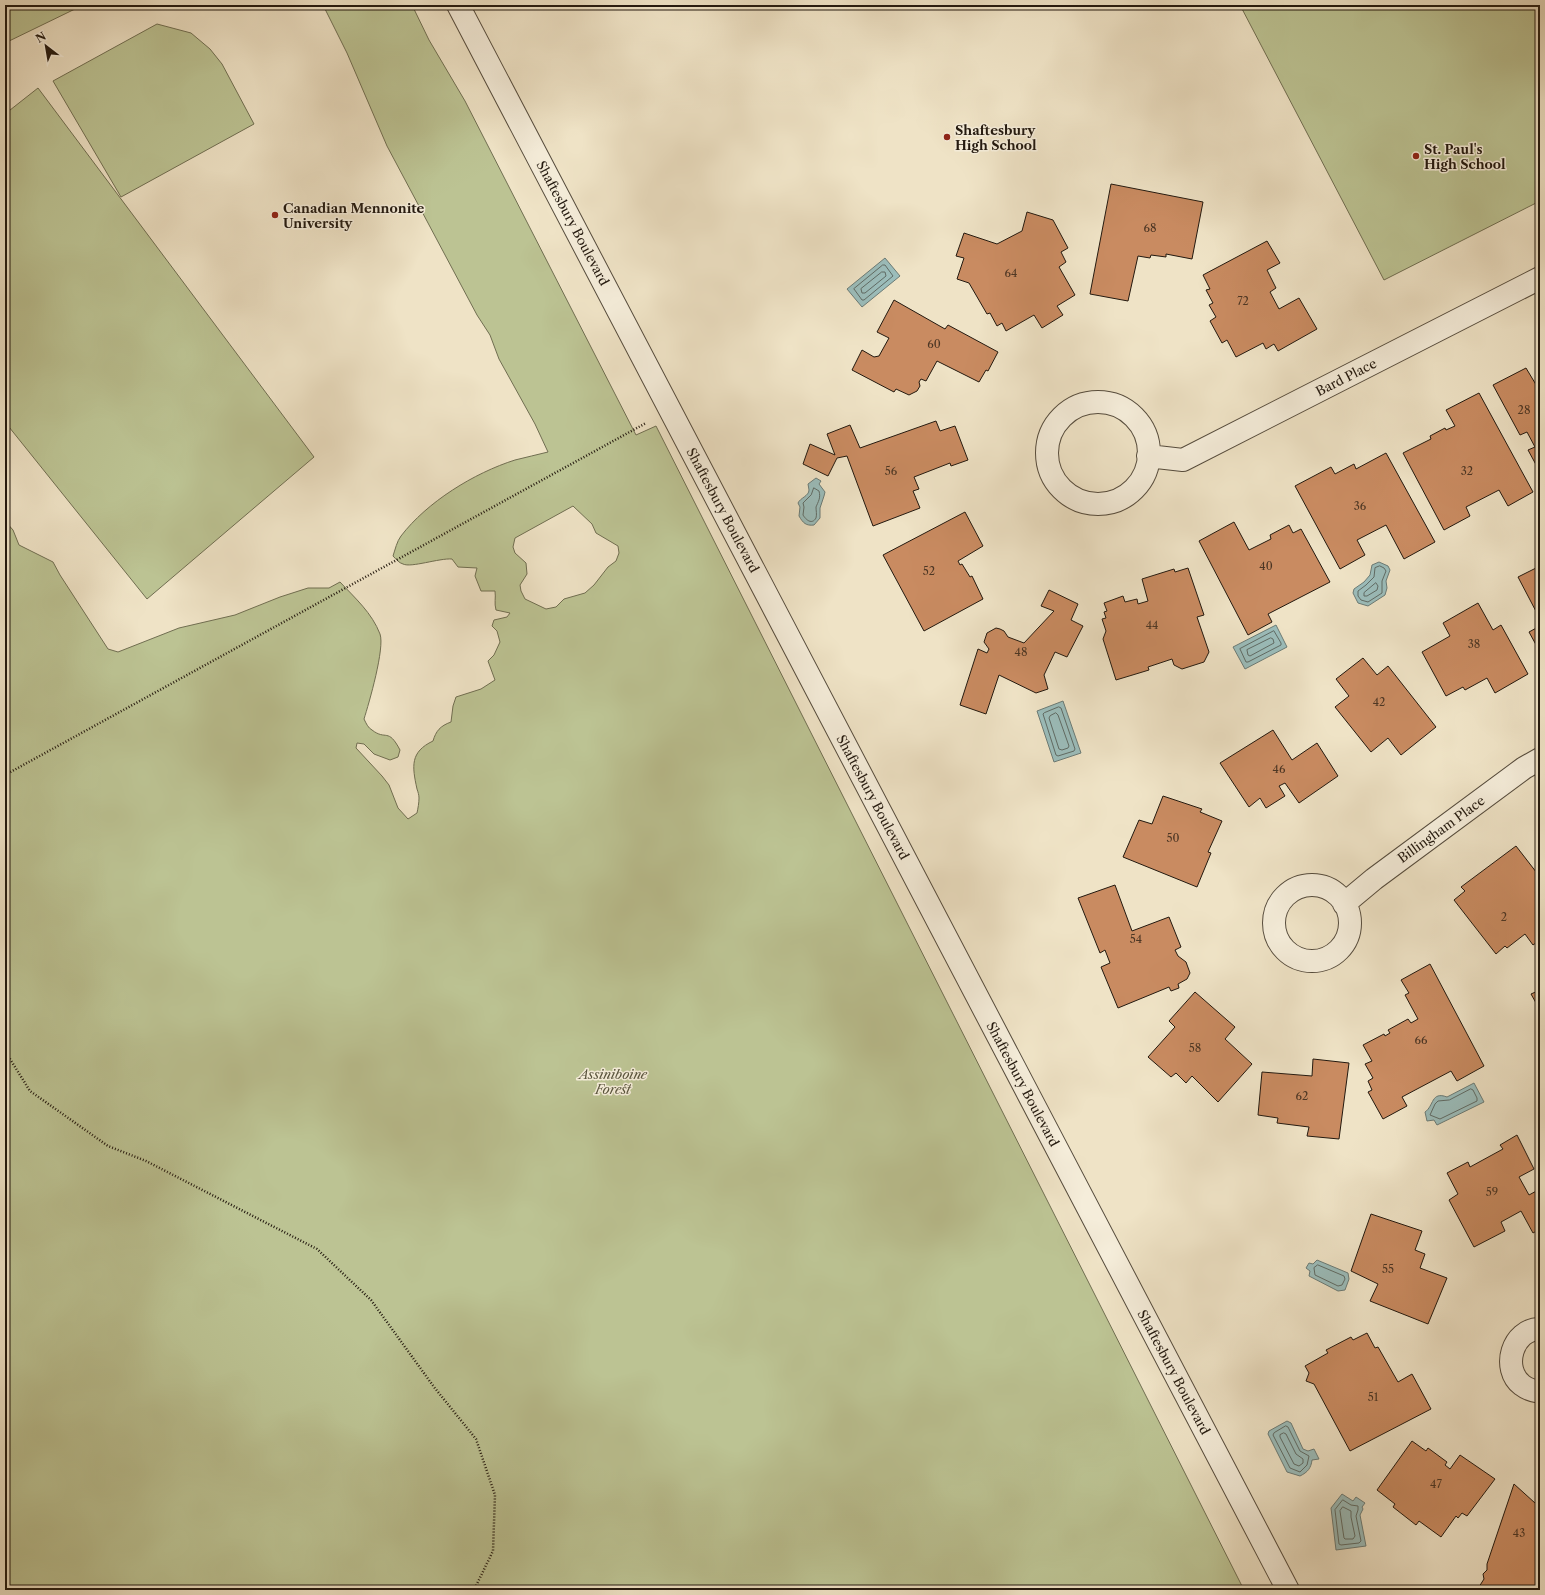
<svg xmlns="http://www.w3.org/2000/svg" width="1545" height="1595" font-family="'Libre Caslon Text',serif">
  <rect width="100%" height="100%" fill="#efe3c6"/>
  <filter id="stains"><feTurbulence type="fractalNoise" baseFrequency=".005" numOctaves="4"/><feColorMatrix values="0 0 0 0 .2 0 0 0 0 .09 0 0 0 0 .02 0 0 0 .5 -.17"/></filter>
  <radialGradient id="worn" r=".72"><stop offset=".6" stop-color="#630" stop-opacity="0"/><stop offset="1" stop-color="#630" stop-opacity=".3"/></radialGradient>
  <path fill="#bcc393" stroke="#706e51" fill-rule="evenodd" d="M5 5H89L75 9 5 43Z
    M323 5H412L429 40 465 101 636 435 656 426 1244 1590H5V521L13 530 19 545 53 562 60 575 108 649 118 652 179 628 235 615 280 597 308 588H329L340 582C355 598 372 613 380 634 385 648 369 703 364 719 366 723 368 728 372 730 386 741 388 727 400 750L398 757 390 760 374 754 364 744 357 743 356 748 382 776 389 785 398 808 408 819 417 813C418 808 419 803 419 798 419 795 418 792 417 789 412 766 410 752 433 741 436 731 440 726 451 722L453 706 456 697 481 689 495 680 488 661 494 655 500 642 497 631 492 626 494 620 507 617 510 613 496 610C494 603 496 598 495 591H481L475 576 477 568 458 567 452 559C439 558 411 568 403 564 399 563 396 559 393 556 395 550 397 541 401 536 427 502 474 473 515 460 526 457 537 455 548 452L535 424 499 359 490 335 477 315 387 146 347 53ZM573 506 592 524 596 533 618 546 619 553 616 561 608 567 594 585 585 593 564 599 556 607 546 609 525 599 521 591 520 585 527 574 526 563 515 553 513 547 515 538Z
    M1240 5H1540V201L1384 280Z
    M157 24 191 33 210 49 222 64 254 124 121 197 53 81Z
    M38 88 314 457 147 599 5 422V114Z"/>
  <path fill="#9bbdbb" stroke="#6b7b76" d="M885 258 900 276 862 307 847 289Z
    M816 478 821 481 819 484 825 492 824 496 820 508V518L814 525C806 526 803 523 799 516L800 507 798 503C800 498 809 496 809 490 809 488 808 486 808 484Z
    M1379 562 1388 566 1390 570 1386 581 1387 588 1385 595 1368 606 1358 603 1353 593 1354 589 1364 582 1370 575 1372 565Z
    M1276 625 1287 647 1245 669 1233 647Z
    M1063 701 1081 753 1054 762 1037 711Z
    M1474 1083 1484 1102 1437 1125 1434 1120 1427 1121 1425 1112C1434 1106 1431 1091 1447 1097Z
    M1317 1260 1348 1273 1349 1279 1345 1290 1338 1291 1309 1276 1310 1271 1306 1268 1309 1263 1313 1264Z
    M1287 1421 1291 1423 1303 1449 1308 1451 1314 1449 1319 1459 1312 1460C1311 1468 1308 1472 1300 1476L1287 1472 1268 1434 1269 1431Z
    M1342 1494 1353 1501 1356 1497 1365 1503 1362 1507 1363 1509 1360 1515 1366 1546 1336 1550 1331 1508Z"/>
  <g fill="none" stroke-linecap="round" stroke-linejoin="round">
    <path stroke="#5f6b65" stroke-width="1" d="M883 265H885L893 276 864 300H862L854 289Z
      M882 272H885L886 276 865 293H862L861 289Z
      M814 488 819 491C821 498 818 502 816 507 816 511 817 514 816 518 812 525 806 520 803 515L804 507 803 503 811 495Z
      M1380 566 1384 568 1386 571 1382 581V593L1368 602 1361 600 1358 596V591L1366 585 1374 577 1375 568Z
      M1376 583 1378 586 1377 590 1367 596H1364V593Z
      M1274 631 1281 643V645L1248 662H1246L1240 649Z
      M1271 638 1273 639 1274 643 1250 656 1248 655 1247 650Z
      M1059 707 1061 708 1075 749 1074 751 1058 756 1056 755 1043 714 1044 713Z
      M1056 713 1058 715 1069 746 1068 748 1062 750 1059 749 1049 718 1050 716Z
      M1471 1089 1473 1090 1477 1098V1101L1440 1119 1430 1115 1435 1104 1438 1101 1449 1100Z
      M1318 1265 1344 1276 1345 1279 1342 1285 1338 1286 1315 1275 1314 1268Z
      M1286 1426 1288 1427 1300 1451 1309 1456 1307 1465 1300 1472 1290 1468 1273 1435 1274 1433Z
      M1284 1433 1286 1434 1296 1454 1303 1459V1463L1299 1466 1294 1464 1280 1437V1435Z
      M1343 1500 1351 1505 1358 1506V1510L1356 1516 1361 1541 1359 1543 1341 1545 1339 1544 1335 1510Z
      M1343 1507 1351 1511V1517L1355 1536 1353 1539H1345L1344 1538 1340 1511Z"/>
  </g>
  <path fill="#c98b61" stroke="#23190f" d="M1111 184 1203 202 1192 259 1166 254V257L1151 255 1150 258 1138 256 1128 301 1090 294Z
    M1027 212 1053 220 1068 248 1061 252 1066 262 1059 267 1075 295 1057 306 1063 315 1042 328 1034 315 1006 331 1002 323 997 326 990 313 987 314 969 283 957 279 964 258 956 256 964 233 997 244 1022 231Z
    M1267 241 1280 263 1267 270 1276 288 1270 292 1279 309 1299 298 1317 329 1278 351 1274 344 1266 349 1263 343 1236 357 1227 340 1222 343 1210 321 1216 317 1209 305 1213 303 1206 290 1210 289 1203 275Z
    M894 300 945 329 948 325 998 352 988 371 986 370 979 382 937 361 926 381 921 379 919 382 920 386 917 391 909 395 896 389 894 392 852 370 862 350 874 357 879 356 889 338 877 332Z
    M1526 368 1538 388 1540 387V472L1528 450 1535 447 1527 432 1520 435 1493 385Z
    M1479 393 1533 492 1508 506 1499 490 1466 507 1470 516 1444 530 1403 453 1431 439 1430 436 1445 428 1446 430 1455 426 1446 410Z
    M936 421 940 431 955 426 968 460 951 466 950 463 914 477 919 489 913 491 920 508 873 526 847 456 837 458 828 476 803 464 810 444 835 455 827 434 850 425 860 448Z
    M1386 453 1435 542 1404 559 1386 525 1357 540 1365 555 1340 569 1295 486 1331 467 1335 474 1354 464 1356 469Z
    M965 512 983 546 958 561 960 565 962 564 970 577 972 576 983 599 924 631 883 555Z
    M1234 522 1249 550 1271 539 1270 535 1289 525 1293 533 1301 529 1330 582 1268 614 1272 622 1248 635 1199 541Z
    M1540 566V619L1518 577Z
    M1188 568 1204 615 1197 617 1209 652 1204 662 1182 669 1174 665 1172 659 1148 667 1149 670 1116 680 1103 639 1106 631 1102 619 1106 618 1104 612 1107 611 1104 603 1123 596 1125 602 1137 599 1138 604 1148 601 1142 579 1174 569 1175 572Z
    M1049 590 1078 604 1071 620 1083 626 1067 657 1055 652 1044 675 1048 689 1036 693 999 675 986 714 960 705 978 649 987 653 989 649 984 642 987 633 996 628 1000 629 1004 631 1008 637 1024 643 1054 611 1041 606Z
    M1478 603 1493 630 1501 625 1528 674 1495 693 1487 678 1465 690 1463 687 1446 696 1422 652 1450 636 1443 623Z
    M1540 626V652L1529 632Z
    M1363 658 1377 675 1388 666 1436 727 1401 755 1388 738 1371 752 1335 707 1349 696 1336 679Z
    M1273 730 1292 760 1317 743 1338 776 1299 803 1285 783 1279 786 1285 796 1266 808 1260 798 1249 807 1220 763Z
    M1163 796 1202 809 1200 812 1222 821 1208 852 1211 853 1197 887 1123 857 1139 820 1152 824Z
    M1516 846 1540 877V940L1533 945 1525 934 1507 948 1505 946 1496 954 1454 900 1465 891 1461 887Z
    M1115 885 1132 931 1169 917 1181 947 1175 950 1178 956 1186 962 1190 973 1187 979 1178 984 1179 988 1171 991 1169 987 1118 1008 1101 967 1110 963 1105 950 1100 953 1078 898Z
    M1430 964 1484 1066 1457 1081 1451 1071 1402 1097 1407 1106 1383 1119 1368 1092 1372 1090 1368 1081 1373 1078 1365 1064 1372 1061 1363 1045 1384 1034 1385 1036 1390 1033 1388 1030 1408 1019 1411 1023 1418 1019 1405 995 1409 993 1401 980Z
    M1540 990V1010L1531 994Z
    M1195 992 1235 1027 1225 1039 1252 1064 1218 1102 1192 1076 1186 1083 1176 1073 1171 1077 1148 1057 1175 1027 1169 1021Z
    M1313 1059 1349 1063 1339 1139 1307 1136 1309 1127 1277 1123 1278 1118 1258 1115 1262 1072 1312 1076Z
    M1517 1135 1534 1169 1519 1177 1529 1195 1540 1189V1229L1533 1233 1521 1211 1501 1222 1505 1231 1474 1247 1449 1200 1458 1194 1447 1173 1468 1162 1470 1167 1503 1149 1500 1145Z
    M1371 1214 1422 1231 1415 1250 1425 1254 1420 1268 1447 1278 1428 1324 1370 1301 1378 1284 1351 1271Z
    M1367 1333 1375 1348 1378 1347 1398 1382 1412 1374 1431 1409 1350 1451 1314 1384 1306 1381 1309 1373 1305 1366 1328 1353 1326 1350 1351 1337 1353 1340Z
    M1412 1441 1426 1451 1428 1448 1447 1462 1445 1465 1450 1469 1460 1455 1495 1479 1467 1516 1462 1513 1458 1518 1456 1516 1441 1537 1419 1521 1416 1525 1393 1507 1395 1504 1377 1490Z
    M1514 1484 1535 1503 1540 1497V1590H1477L1484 1579 1483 1574 1487 1570V1564Z"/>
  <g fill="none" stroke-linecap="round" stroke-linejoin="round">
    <g stroke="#564c3d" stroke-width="24">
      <path id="minor" d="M458 5 1288 1590
        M1047 453a51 51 0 1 1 102 0a51 51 0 1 1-102 0Z
        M1148 456 1183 460 1540 278
        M1274 923a38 38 0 1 1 76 0a38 38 0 1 1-76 0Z
        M1344 904 1374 879 1524 768 1540 759
        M1540 1329C1512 1329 1501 1369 1522 1385 1527 1389 1534 1391 1540 1392"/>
    </g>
    <path stroke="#23190f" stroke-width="2.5" stroke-dasharray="1 2" stroke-linecap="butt" d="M5 775 646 423
      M5 1051 30 1091 108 1146 146 1161 317 1249 371 1300 434 1387 476 1439 495 1495 493 1551 474 1590"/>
    <use href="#minor" stroke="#f5edda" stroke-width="22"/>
  </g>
  <g fill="#8f2418" stroke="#f5edda" stroke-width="1.5">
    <circle cx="947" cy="137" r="4"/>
    <circle cx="1416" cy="156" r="4"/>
    <circle cx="275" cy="215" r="4"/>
  </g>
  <g text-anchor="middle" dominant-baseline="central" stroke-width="3" stroke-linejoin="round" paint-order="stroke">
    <g font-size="11" fill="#4c3624">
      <text x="1150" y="228">68</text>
      <text x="1011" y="273">64</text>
      <text x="1243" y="301">72</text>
      <text x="934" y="344">60</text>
      <text x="1524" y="410">28</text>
      <text x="891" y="471">56</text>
      <text x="1467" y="471">32</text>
      <text x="1360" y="506">36</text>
      <text x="1266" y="566">40</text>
      <text x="929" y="571">52</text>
      <text x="1152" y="625">44</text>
      <text x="1474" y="644">38</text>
      <text x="1021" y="652">48</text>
      <text x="1379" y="702">42</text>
      <text x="1279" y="769">46</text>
      <text x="1173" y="838">50</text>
      <text x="1504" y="917">2</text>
      <text x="1136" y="939">54</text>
      <text x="1421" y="1040">66</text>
      <text x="1195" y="1048">58</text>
      <text x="1302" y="1096">62</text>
      <text x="1492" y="1192">59</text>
      <text x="1388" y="1269">55</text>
      <text x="1373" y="1397">51</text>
      <text x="1436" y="1484">47</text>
      <text x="1519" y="1533">43</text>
    </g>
    <g font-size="13" font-weight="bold" fill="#23190f" stroke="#f5edda" text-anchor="start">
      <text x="955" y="130">Shaftesbury<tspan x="955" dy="15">High School</tspan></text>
      <text x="1424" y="149">St. Paul's<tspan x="1424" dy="15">High School</tspan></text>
      <text x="283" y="208">Canadian Mennonite<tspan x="283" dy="15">University</tspan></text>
    </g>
    <g font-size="13" fill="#23190f" stroke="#f5edda">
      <text transform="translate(573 223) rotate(62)">Shaftesbury Boulevard</text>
      <text transform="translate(1346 377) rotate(-27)">Bard Place</text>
      <text transform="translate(723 510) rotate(62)">Shaftesbury Boulevard</text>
      <text transform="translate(873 797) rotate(62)">Shaftesbury Boulevard</text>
      <text transform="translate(1441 829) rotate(-36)">Billingham Place</text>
      <text transform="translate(1023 1084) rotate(62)">Shaftesbury Boulevard</text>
      <text transform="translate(1174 1372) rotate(62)">Shaftesbury Boulevard</text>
    </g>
    <g font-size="13" font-style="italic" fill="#59543d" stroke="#f5edda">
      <text x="613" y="1074">Assiniboine<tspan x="613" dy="15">Forest</tspan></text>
    </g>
  </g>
  <rect width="1545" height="1595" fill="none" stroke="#efe3c6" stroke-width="20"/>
  <rect x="6" y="6" width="1533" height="1583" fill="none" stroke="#23190f" stroke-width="2"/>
  <rect x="10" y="10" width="1525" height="1575" fill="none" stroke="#23190f"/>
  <g transform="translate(46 46) rotate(329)" stroke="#f5edda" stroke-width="3" paint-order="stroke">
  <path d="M0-3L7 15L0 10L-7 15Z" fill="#23190f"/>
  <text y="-6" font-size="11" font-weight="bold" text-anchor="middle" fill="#23190f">N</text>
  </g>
  <rect width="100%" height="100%" filter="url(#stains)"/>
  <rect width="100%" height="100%" fill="url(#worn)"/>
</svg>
